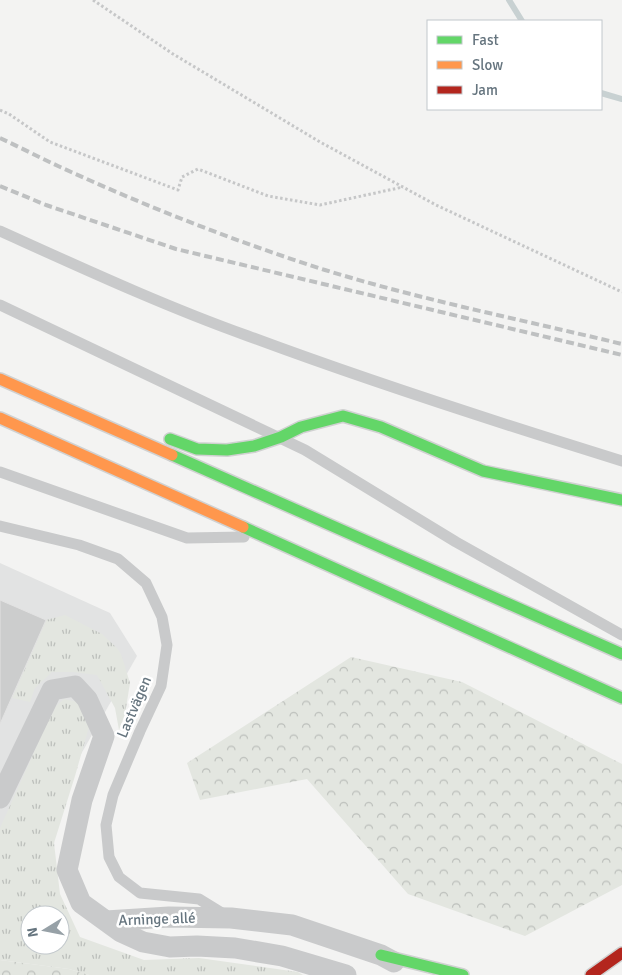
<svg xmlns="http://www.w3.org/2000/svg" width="622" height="975" font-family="Signika,sans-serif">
  <defs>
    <pattern id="grass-tufts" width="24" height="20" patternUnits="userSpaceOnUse" patternTransform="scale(1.25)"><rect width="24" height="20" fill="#e3e6e0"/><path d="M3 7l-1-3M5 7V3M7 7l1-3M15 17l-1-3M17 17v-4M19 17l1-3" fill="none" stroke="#bcbfbb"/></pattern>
    <pattern id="forest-crowns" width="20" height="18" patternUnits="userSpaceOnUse" patternTransform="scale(1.25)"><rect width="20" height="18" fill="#e3e6e0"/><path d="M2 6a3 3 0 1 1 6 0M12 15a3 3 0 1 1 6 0" fill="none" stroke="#bcbfbb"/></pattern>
  </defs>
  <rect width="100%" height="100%" fill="#f3f3f2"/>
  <path fill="#e2e3e3" d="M0 563 110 613 137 656 0 896Z"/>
  <path fill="url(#grass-tufts)" fill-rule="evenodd" d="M65 615 102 634 117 648 121 654 130 683 125 714 119 730 115 708 97 675 73 672H52L35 688 30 702 12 698 46 620Z
    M64 699 78 702 89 727 75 776 54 843 60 894 80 937 144 960 199 958 298 972 303 975H89L69 969 0 960V828L44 730 56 706ZM30 915H60V945H30Z"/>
  <path fill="url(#forest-crowns)" d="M351 657 462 682 622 764V885L525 936 408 894 307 779 200 800 187 763Z
    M0 960 69 969 89 975H0Z"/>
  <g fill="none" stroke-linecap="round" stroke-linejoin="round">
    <path stroke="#c8d1d2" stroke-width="6" d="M509 0 522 21
      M601 93 622 99"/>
  </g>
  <path fill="#cccdcd" stroke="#e2e2e2" d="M0 600 46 620 0 724Z"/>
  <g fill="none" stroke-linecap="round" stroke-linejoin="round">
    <g stroke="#d0d1d1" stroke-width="14">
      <path id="fast" d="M170 439 197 449 227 450 254 446 281 437 301 427 343 416 381 427 483 471 622 500
        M172 455 622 654
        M243 527 622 698
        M381 955 463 975"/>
    </g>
    <g stroke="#d0d1d1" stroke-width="14">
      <path id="slow" d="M0 379 172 455
        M0 418 243 527"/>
    </g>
    <g stroke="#d0d1d1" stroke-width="14">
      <path id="jam" d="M591 975 622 953"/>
    </g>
    <path stroke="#c6c7c8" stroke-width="3" stroke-dasharray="2.5 2.5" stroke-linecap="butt" d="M93 0 173 54 320 142 436 205 622 292
      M0 110 9 114 50 142 178 190 182 177 198 169 268 196 320 205 403 187"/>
    <path stroke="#c9cacb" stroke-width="11" d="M0 231C82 268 164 306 248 336 371 382 496 422 622 461
      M0 305 305 450 456 542 622 635
      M0 472 187 538 244 537
      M0 526 79 545 118 559 146 583 162 617 167 645 161 686 140 731 113 795 106 825 109 857 119 877 140 893 199 899 225 915"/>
    <path stroke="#c9cacb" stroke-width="21" d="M0 798 52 690 75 686 87 699 104 736 82 800 67 870 81 903 121 932 143 942 170 947 197 946 235 948 282 956 346 975
      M106 921 169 917 231 918 292 925 381 955 394 962"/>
    <use href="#fast" stroke="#63d668" stroke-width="11"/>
    <use href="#slow" stroke="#ff974d" stroke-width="11"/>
    <use href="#jam" stroke="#b3261e" stroke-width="11"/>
    <path stroke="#bec0c1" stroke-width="4" stroke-dasharray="8 4" stroke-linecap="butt" d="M0 138C19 147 39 157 58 166 145 206 234 241 325 270 422 300 523 320 622 344
      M0 186 46 205 176 249 622 355"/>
  </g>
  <g text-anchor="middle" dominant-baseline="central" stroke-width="5" stroke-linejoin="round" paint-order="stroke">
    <g font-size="15" fill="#66757f" stroke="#fff">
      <text transform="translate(134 707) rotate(-67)">Lastvägen</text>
      <text transform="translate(157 919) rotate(-2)">Arninge allé</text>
    </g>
  </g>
  <rect x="427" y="20" width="175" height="90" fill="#ffffff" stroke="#c2c8cc"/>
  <rect x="437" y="36" width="25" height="8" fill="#63d668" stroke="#c2c8cc"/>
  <text x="472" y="45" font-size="15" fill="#66757f">Fast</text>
  <rect x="437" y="61" width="25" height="8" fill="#ff974d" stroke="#c2c8cc"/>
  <text x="472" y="70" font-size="15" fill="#66757f">Slow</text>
  <rect x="437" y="86" width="25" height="8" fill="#b3261e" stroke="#c2c8cc"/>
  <text x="472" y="95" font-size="15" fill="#66757f">Jam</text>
  <g transform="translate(45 930) rotate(260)"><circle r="24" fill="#ffffff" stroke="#c2c8cc"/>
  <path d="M0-4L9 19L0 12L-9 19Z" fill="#97a1a7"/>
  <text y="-8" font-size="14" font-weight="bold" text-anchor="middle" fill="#66757f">N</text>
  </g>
</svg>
